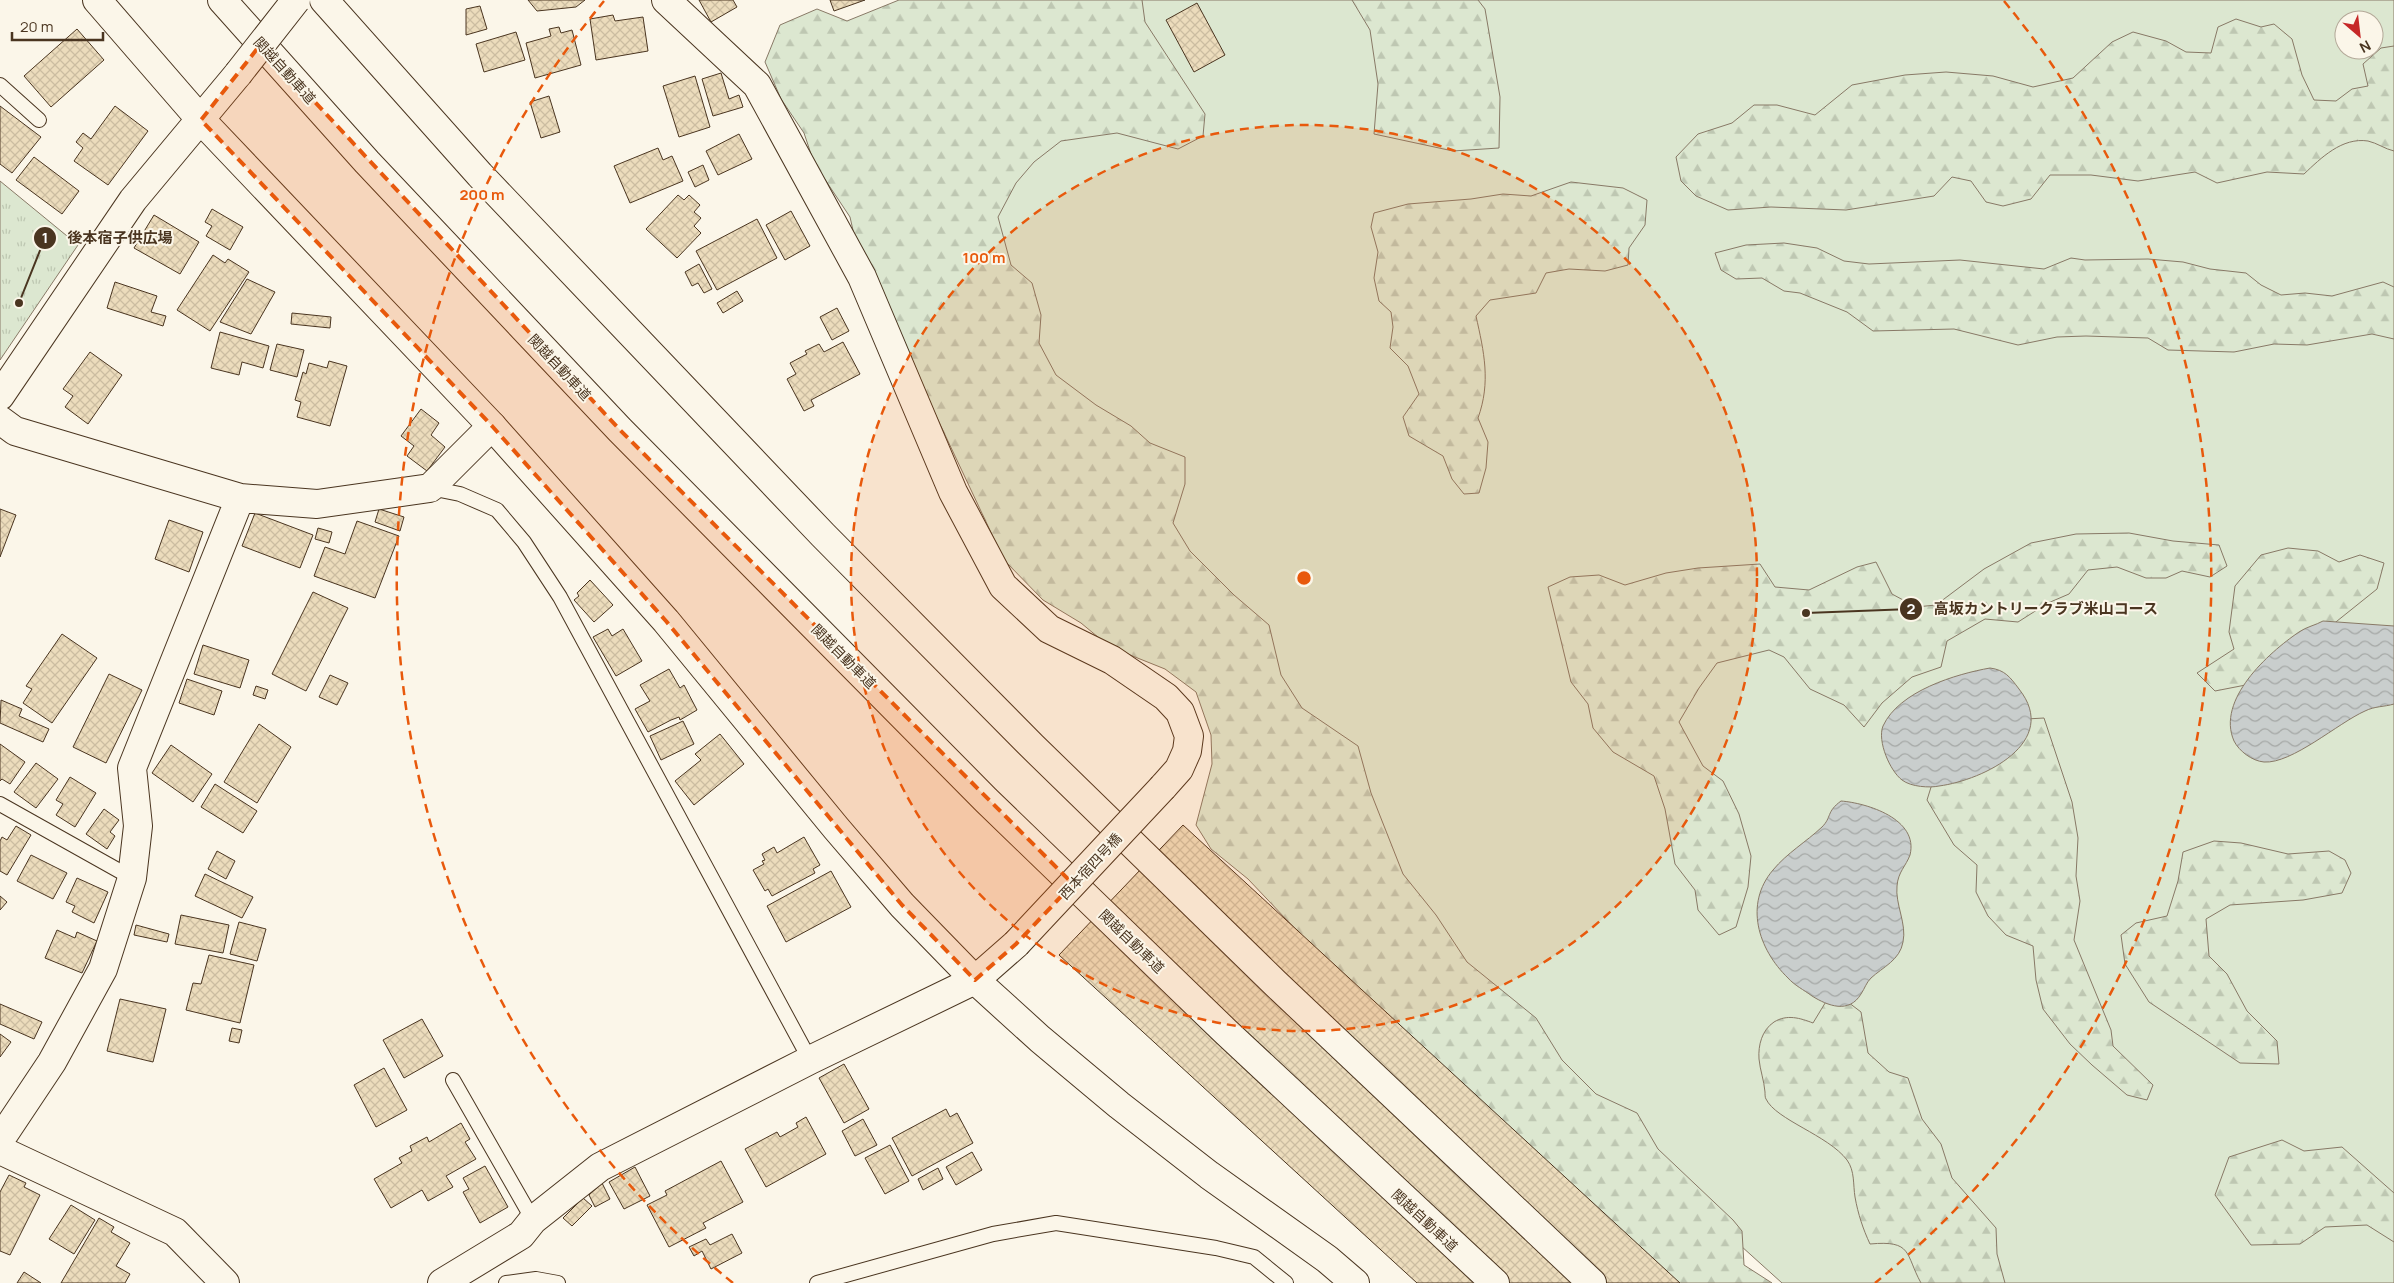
<svg xmlns="http://www.w3.org/2000/svg" width="2394" height="1283" font-family="Manrope,'Noto Sans JP',sans-serif">
  <defs>
    <pattern id="forest-firs" width="22" height="20" patternUnits="userSpaceOnUse" patternTransform="scale(1.25)"><rect width="22" height="20" fill="#dce7d0"/><path d="M5 1l3.5 6h-7zM16 11l3.5 6h-7z" fill="#bec7b2"/></pattern>
    <pattern id="park-tufts" width="24" height="20" patternUnits="userSpaceOnUse" patternTransform="scale(1.25)"><rect width="24" height="20" fill="#dce7d0"/><path d="M3 7l-1-3M5 7V3M7 7l1-3M15 17l-1-3M17 17v-4M19 17l1-3" fill="none" stroke="#bec7b2"/></pattern>
    <pattern id="water-waves" width="16" height="10" patternUnits="userSpaceOnUse" patternTransform="scale(1.25)"><rect width="16" height="10" fill="#c9cecd"/><path d="M0 5q4-4 8 0t8 0" fill="none" stroke="#a5a8a6"/></pattern>
    <pattern id="building-cross-hatch" width="8" height="8" patternUnits="userSpaceOnUse" patternTransform="scale(1.25)"><rect width="8" height="8" fill="#ecdcbc"/><path d="M0 0l8 8M0 8l8-8" fill="none" stroke="#ccbda1"/></pattern>
  </defs>
  <rect width="100%" height="100%" fill="#fbf6e9"/>
  <path fill="#dce7d0" stroke="#887966" fill-rule="evenodd" d="M936 0H2394V1283H1782L1472 1003 1103 530 890 45ZM2344 20H2374V50H2344Z"/>
  <path fill="url(#forest-firs)" stroke="#887966" d="M899 0H1142L1145 22 1205 114 1203 136 1178 149 1117 133 1061 141 1034 162 1016 183 998 217 1011 265 1032 283 1041 315 1039 343 1056 375 1096 405 1131 426 1150 443 1185 457V484L1173 523 1190 551 1234 595 1269 625 1281 675 1302 708 1358 746 1371 793 1403 874 1436 915 1467 962 1536 1018 1562 1060 1596 1094 1637 1113 1658 1149 1733 1220 1742 1231 1744 1265 1772 1283H1674L1303 937 1248 879 1211 849 1196 825 1212 764 1211 735 1196 692 1165 669 1110 647 1081 623 1043 600 1004 560 857 248 850 217 814 163 804 133 781 99 765 62 780 25 817 9 847 21Z
    M1352 0H1478L1485 9 1500 97 1499 148 1453 151 1374 134 1378 84 1370 30Z
    M2236 19 2261 27 2274 24 2292 39 2302 75 2314 100 2336 101 2352 89 2368 86 2363 64 2381 48 2394 46V151C2385 149 2377 143 2368 141 2342 137 2321 158 2304 174L2267 172 2217 183 2195 172 2138 181 2091 175H2050L2031 199 2003 206 1986 202 1971 181 1952 177 1934 196 1846 210 1771 207 1728 210 1696 196 1681 181 1676 157 1698 134 1732 123 1754 105H1777L1815 115 1852 85 1905 75 1946 72 1993 76 2033 87 2073 78 2112 42 2133 32 2166 41 2186 52 2211 53 2218 27Z
    M1571 182 1623 188 1647 200 1645 225 1629 248 1628 265 1605 271 1569 269 1546 273 1536 293 1490 300 1476 316C1484 352 1491 382 1478 418L1488 442 1486 468 1479 493 1464 494 1452 479 1443 456 1409 436 1403 417 1419 394 1408 366 1390 348 1393 327 1391 312 1379 301 1374 278 1378 252 1371 227 1374 213 1408 204 1471 199 1503 194 1531 196Z
    M1784 243 1817 248 1844 261 1869 264 1960 260 2044 269 2071 258 2085 260 2148 259 2183 262 2210 269 2246 273 2261 285 2281 295 2305 293 2332 296 2383 282 2394 287V339L2372 334 2307 345 2274 344 2234 352 2168 350 2148 338 2086 336 2057 337 2018 345 1954 329 1873 331 1847 312 1800 293 1784 291 1762 278 1736 279 1721 270 1715 253 1746 245Z
    M2129 533 2173 541 2219 545 2227 566 2210 577 2182 571 2166 578H2146L2117 567 2088 570 2069 594 2048 603 2018 622 1985 619 1947 641 1941 667 1912 677 1882 703 1864 727 1844 705 1810 689 1784 657 1769 650 1717 663 1699 688 1679 722 1703 766 1723 781 1739 814 1751 856 1748 887 1736 927 1719 935 1698 910 1695 890 1675 864 1665 809 1654 776 1613 752 1593 728 1588 704 1571 682 1548 587 1570 577 1599 575 1625 585 1666 573 1698 568 1760 564 1775 587 1809 590 1857 567 1876 562 1892 594 1916 607 1936 605 1984 569 2031 543 2076 534Z
    M2288 548 2318 551 2339 562 2360 555 2384 563 2377 589 2261 682 2215 691 2197 673 2234 649 2229 632 2235 586 2261 555Z
    M2044 718 2072 802 2078 838 2076 876 2080 901 2074 940 2111 1030 2113 1046 2153 1085 2147 1100 2127 1095 2092 1065 2070 1044 2043 1009 2036 980 2033 946 2006 935 1988 916 1976 892 1977 865 1954 845 1927 800 1937 768 2009 720Z
    M2214 841 2241 843 2288 854 2329 851 2345 860 2351 873 2342 893 2303 900 2230 905 2206 919 2209 956 2227 974 2247 1011 2277 1041 2279 1064 2240 1063 2149 1002 2125 964 2121 935 2136 923 2167 916 2178 881 2183 852Z
    M1830 995 1840 996 1861 1012 1868 1053 1889 1072 1908 1078 1922 1119 1941 1144 1952 1178 1996 1228 1997 1254 2005 1283H1921C1905 1254 1913 1240 1870 1244 1863 1229 1858 1214 1855 1197 1853 1185 1855 1171 1847 1160 1828 1135 1776 1120 1766 1099 1765 1098 1765 1094 1765 1092 1764 1080 1760 1070 1759 1059 1758 1045 1762 1030 1774 1022 1787 1014 1800 1018 1813 1023Z
    M2282 1140 2304 1151 2342 1147 2394 1193V1242L2367 1225 2325 1227 2300 1244 2251 1245 2215 1195 2229 1157Z"/>
  <path fill="url(#park-tufts)" stroke="#887966" d="M0 181 78 245 0 360Z"/>
  <path fill="url(#water-waves)" stroke="#887966" d="M2323 621 2394 626V704C2384 707 2375 706 2365 711 2338 723 2292 764 2264 762 2252 761 2239 751 2234 741 2216 700 2268 653 2299 632 2306 627 2316 625 2323 621Z
    M1990 668C2005 670 2010 677 2019 689 2061 742 1984 780 1939 786 1930 788 1911 787 1902 780 1890 771 1877 741 1883 726 1899 691 1956 674 1990 668Z
    M1841 801C1867 803 1919 819 1910 855 1906 866 1898 872 1897 886 1895 904 1907 924 1903 942 1900 960 1883 967 1871 978 1866 983 1865 988 1861 994 1849 1014 1828 1006 1812 996 1804 990 1794 985 1788 978 1758 949 1744 904 1773 870 1787 853 1806 842 1822 827 1832 817 1826 812 1841 801Z"/>
  <path fill="url(#building-cross-hatch)" stroke="#4a3520" d="M528 0H585L576 7 537 11Z
    M699 0H733L737 7 711 22Z
    M830 0H865L834 11Z
    M1197 3 1225 55 1194 72 1166 20Z
    M480 6 487 29 466 35V9Z
    M613 15 615 21 643 17 648 51 596 60 590 19Z
    M559 27 561 33 572 30 581 65 535 78 526 43 551 36 549 29Z
    M77 29 104 60 51 107 24 76Z
    M516 32 525 60 484 72 476 44Z
    M721 73 729 99 739 95 743 107 713 116 702 79Z
    M695 76 710 127 679 137 663 86Z
    M549 96 560 132 541 138 530 102Z
    M0 106 41 137 12 173 0 164Z
    M115 106 148 131 108 185 74 161 83 148 76 142 83 133 91 139Z
    M739 134 752 159 718 175 706 151Z
    M658 148 663 160 672 156 683 181 630 203 614 166Z
    M34 157 79 191 62 214 16 180Z
    M703 165 709 180 695 187 688 172Z
    M678 195 684 200 689 195 700 205 694 212 701 218 694 226 701 233 677 258 646 229Z
    M212 209 243 227 230 250 206 236 212 226 205 222Z
    M791 211 810 246 785 260 766 225Z
    M154 215 199 242 180 274 134 248Z
    M757 219 777 258 717 290 696 251Z
    M213 255 225 263 228 259 249 272 210 331 177 310Z
    M699 264 712 289 704 293 698 283 692 286 685 272Z
    M247 279 275 292 251 334 220 322Z
    M115 282 157 296 151 312 166 316 163 326 107 308Z
    M737 291 743 301 723 313 717 303Z
    M837 308 849 331 832 340 820 317Z
    M292 313 331 317 330 328 291 324Z
    M220 332 269 346 263 368 242 362 239 375 211 368Z
    M843 342 860 374 811 400 814 406 804 411 787 379 796 374 790 363 807 354 805 351 819 344 824 352Z
    M277 344 304 350 297 377 270 370Z
    M90 352 122 375 88 424 65 407 73 396 63 389Z
    M329 361 347 366 330 426 297 417 301 402 295 400 303 372 306 374 309 363 327 368Z
    M421 409 439 423 431 435 445 447 427 471 407 456 414 446 401 436Z
    M0 509 16 515 0 557Z
    M379 509 404 517 400 531 375 522Z
    M255 513 313 535 300 568 242 546Z
    M169 520 203 532 189 572 155 559Z
    M357 521 399 536 375 598 314 576 325 547 345 554Z
    M318 528 332 532 329 543 315 539Z
    M590 580 613 605 594 622 574 600 579 596 577 593Z
    M313 592 348 608 306 691 272 674Z
    M608 629 612 636 623 629 642 661 616 676 593 637Z
    M62 634 97 658 52 723 23 703 32 689 26 686Z
    M203 645 249 660 240 688 194 674Z
    M669 669 680 688 684 685 697 710 680 720 679 717 671 720 648 732 635 709 650 701 640 685Z
    M109 674 142 690 106 763 73 747Z
    M330 675 348 683 337 705 319 697Z
    M187 679 222 691 214 715 179 703Z
    M256 686 268 690 265 699 253 695Z
    M1 700 22 709 19 716 49 729 43 742 0 723Z
    M683 721 694 744 661 760 650 736Z
    M259 724 291 747 257 803 224 782Z
    M720 734 744 764 694 805 675 781 701 760 695 754Z
    M0 744 25 762 10 784 2 779 0 781Z
    M171 745 212 774 193 802 152 773Z
    M36 763 58 779 36 808 14 792Z
    M70 777 96 793 75 827 56 815 63 804 56 800Z
    M215 784 257 811 243 833 201 807Z
    M104 809 119 820 110 832 115 836 107 849 86 834Z
    M1183 825 1680 1283H1417L1059 955Z
    M16 826 31 835 7 875 0 871V841L2 837 7 840Z
    M804 837 820 865 813 869 815 873 772 896 768 889 765 891 753 870 764 864 762 861 765 860 762 854 774 847 777 853Z
    M217 851 235 861 226 879 208 869Z
    M31 855 67 873 53 899 17 881Z
    M831 871 851 907 786 942 767 906Z
    M205 874 253 897 242 918 195 896Z
    M77 878 108 892 94 923 72 912 75 906 66 902Z
    M0 896 7 902 0 910Z
    M181 915 229 925 223 953 175 944Z
    M239 922 266 929 257 961 230 954Z
    M136 925 169 934 167 942 134 935Z
    M57 930 75 938 77 932 97 941 82 973 45 958Z
    M209 955 254 965 240 1023 186 1010 193 983 201 984Z
    M120 999 166 1009 153 1062 107 1051Z
    M0 1004 42 1022 34 1039 0 1024Z
    M422 1019 443 1056 404 1078 383 1040Z
    M232 1028 242 1030 239 1043 229 1041Z
    M0 1034 11 1042 0 1057Z
    M844 1064 869 1109 844 1123 819 1078Z
    M384 1068 407 1110 376 1127 354 1085Z
    M946 1109 950 1117 957 1113 973 1143 912 1176 892 1138Z
    M806 1117 826 1154 766 1187 745 1149 777 1132 780 1137 798 1127 796 1123Z
    M863 1119 877 1145 855 1156 842 1131Z
    M461 1123 470 1139 465 1142 476 1159 446 1176 453 1187 428 1201 422 1190 391 1208 374 1179 402 1163 399 1158 412 1151 410 1146 427 1137 429 1142Z
    M890 1145 909 1181 885 1194 865 1158Z
    M972 1152 982 1170 956 1185 946 1167Z
    M721 1161 743 1202 703 1223 706 1228 669 1247 647 1205 667 1195 665 1191Z
    M485 1166 508 1207 480 1223 463 1192 469 1189 463 1178Z
    M635 1167 650 1196 624 1209 609 1182Z
    M938 1168 943 1179 923 1190 918 1179Z
    M9 1175 26 1183 24 1187 40 1195 10 1255 0 1251V1192Z
    M602 1183 610 1199 595 1207 589 1195Z
    M583 1198 592 1206 572 1226 563 1218Z
    M71 1205 95 1220 74 1254 49 1239Z
    M99 1218 114 1227 111 1232 130 1243 116 1266 130 1274 125 1283H61Z
    M732 1234 742 1253 711 1269 702 1251 694 1256 689 1247 706 1239 710 1245Z
    M24 1272 41 1283H17Z"/>
  <g fill="none" stroke-linecap="round" stroke-linejoin="round">
    <g stroke="#4a3520" stroke-width="16">
      <path id="service" d="M0 85 39 120
        M430 488 460 494 497 510 524 542 560 597 810 1060
        M0 804 132 878
        M453 1080 533 1220
        M506 1283 536 1279 558 1283
        M817 1283 993 1234 1056 1223 1216 1248 1254 1257 1286 1283"/>
    </g>
    <g stroke="#4a3520" stroke-width="30">
      <path id="minor" d="M666 0 757 85 862 277 953 492 1003 586 1049 629 1112 660 1166 697 1180 712 1189 736 1187 751 1179 769 1163 787
        M0 396 133 200 238 74
        M0 420 15 431 240 498 317 504 430 488 492 426
        M0 1140 52 1062 103 969 132 878 138 826 132 768 240 498
        M0 1150 175 1232 225 1283
        M442 1283 521 1235 533 1220 600 1167 810 1060 975 980 1016 944"/>
    </g>
    <g stroke="#4a3520" stroke-width="30">
      <path id="tertiary" d="M97 0 201 120 492 426 666 621 836 828 902 905 975 980 1040 1039 1119 1105 1209 1175 1327 1259 1355 1283"/>
    </g>
    <g stroke="#4a3520" stroke-width="30">
      <path id="motorway" d="M222 0 367 162 620 430 986 800 1225 1031 1495 1283
        M324 0 480 175 823 535 1032 746 1275 983 1592 1283"/>
    </g>
    <use href="#service" stroke="#fbf6e9" stroke-width="14"/>
    <use href="#minor" stroke="#fbf6e9" stroke-width="28"/>
    <use href="#tertiary" stroke="#fbf6e9" stroke-width="28"/>
    <use href="#motorway" stroke="#fbf6e9" stroke-width="28"/>
    <g stroke="#4a3520" stroke-width="30" stroke-linecap="butt">
      <path id="minor-bridge" d="M238 74 296 0
        M1016 944 1163 787"/>
    </g>
    <use href="#minor-bridge" stroke="#fbf6e9" stroke-width="28"/>
  </g>
  <path fill="#e8590c" fill-opacity="0.2" stroke="#e8590c" stroke-width="4" stroke-dasharray="10 6" stroke-linejoin="round" d="M261 44 620 430 1073 884 1016 944 975 980 902 905 666 621 492 426 201 120Z"/>
  <circle cx="1304" cy="578" r="453" fill="#e8590c" fill-opacity=".12"/>
  <g fill="none" stroke="#e8590c" stroke-width="2.5" stroke-dasharray="9 6">
    <circle cx="1304" cy="578" r="453"/>
    <path d="M733 1283A907 907 0 0 1 604 1M2004 1A907 907 0 0 1 1875 1283"/>
  </g>
  <g text-anchor="middle" dominant-baseline="central" stroke-width="4" stroke-linejoin="round" paint-order="stroke">
    <g font-size="14" fill="#4a3520" stroke="#fbf6e9">
      <text transform="translate(285 70) rotate(48)">関越自動車道</text>
      <text transform="translate(560 367) rotate(47)">関越自動車道</text>
      <text transform="translate(844 656) rotate(45)">関越自動車道</text>
      <text transform="translate(1090 866) rotate(-47)">西本宿四号橋</text>
      <text transform="translate(1132 941) rotate(44)">関越自動車道</text>
      <text transform="translate(1425 1220) rotate(43)">関越自動車道</text>
    </g>
  </g>
  <circle cx="1304" cy="578" r="8" fill="#e8590c" stroke="#fbf6e9" stroke-width="2.5"/>
  <g font-size="15" text-anchor="middle" font-weight="bold" fill="#e8590c" stroke="#fbf6e9" stroke-width="4" stroke-linejoin="round" paint-order="stroke">
    <text x="482" y="200">200 m</text>
    <text x="984" y="263">100 m</text>
  </g>
  <path fill="none" stroke="#4a3520" stroke-width="2" d="M19 303L45 238M1806 613L1911 609"/>
  <g fill="#4a3520" stroke="#fbf6e9" stroke-width="2">
    <circle cx="19" cy="303" r="5"/>
    <circle cx="1806" cy="613" r="5"/>
    <circle cx="45" cy="238" r="12"/>
    <circle cx="1911" cy="609" r="12"/>
  </g>
  <g font-size="15" text-anchor="middle" font-weight="bold" fill="#fff">
    <text x="45" y="243">1</text>
    <text x="1911" y="614">2</text>
  </g>
  <g font-size="15" text-anchor="middle" font-weight="bold" fill="#4a3520" stroke="#fbf6e9" stroke-width="4" stroke-linejoin="round" paint-order="stroke">
    <text x="120" y="243">後本宿子供広場</text>
    <text x="2046" y="614">高坂カントリークラブ米山コース</text>
  </g>
  <g transform="translate(2359 35) rotate(152)"><circle r="24" fill="#fbf6e9" stroke="#b4a999"/>
  <path d="M0-4L9 19L0 12L-9 19Z" fill="#c62828"/>
  <text y="-8" font-size="14" font-weight="bold" text-anchor="middle" fill="#4a3520">N</text>
  </g>
  <path d="M12 32v8h91v-8" fill="none" stroke="#4a3520" stroke-width="2.5"/>
  <text x="20" y="32" font-size="15" fill="#4a3520" stroke="#fbf6e9" stroke-width="4" paint-order="stroke">20 m</text>
</svg>
